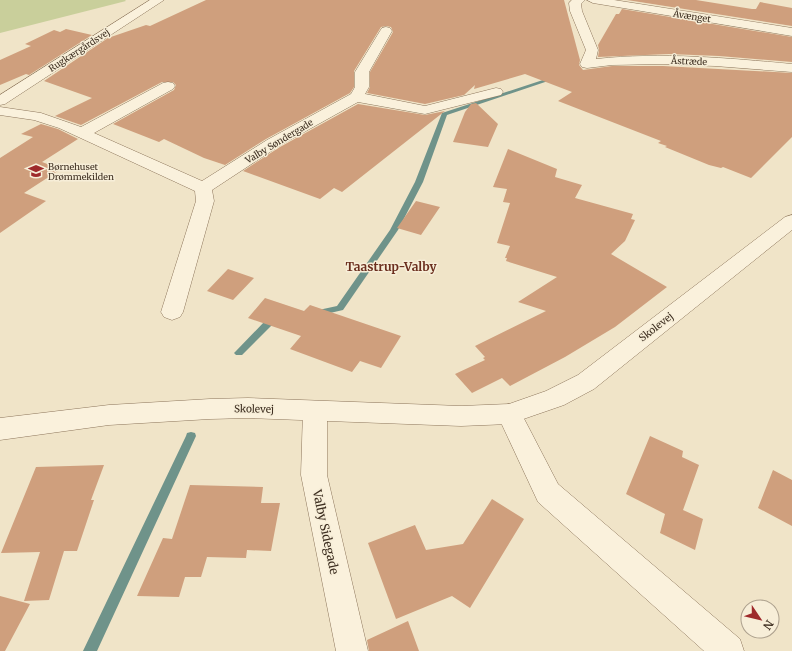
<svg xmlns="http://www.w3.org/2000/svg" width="792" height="651" font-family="Merriweather,serif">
  <rect width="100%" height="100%" fill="#f0e4c8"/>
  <path fill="#c9cf9b" d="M0 0H125L126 1 0 33Z"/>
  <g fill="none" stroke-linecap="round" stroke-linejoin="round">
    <path fill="#6f938a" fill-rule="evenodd" d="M552 77 557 78 447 115 423 182 398 230 343 310 317 316 314 315 313 313 314 311 337 306 390 230 415 182 442 113Z
      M279 318 282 319 283 321 282 323 271 326 242 355H236L234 353 236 351 265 321Z
      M191 432 195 433 196 436 97 651H83L186 436 187 433Z"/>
  </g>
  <path fill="#cf9f7d" d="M206 0H564L580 60 579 65 583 70 612 66H663L792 73V137L751 178 723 167 721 168 709 165 665 147 667 146 658 143 661 141 558 101 572 92 525 74 474 89 475 85 464 95 425 104 367 93 370 87V72L393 32 391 27 386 26 381 27 354 71V87L350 93 266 139 225 165 204 158 164 139 159 142 113 124 174 90 176 85 173 82H162L81 125 55 116 92 98 44 81 108 38 146 25 150 26Z
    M627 0H696L752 9H756L760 2 792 8V26Z
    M622 9 792 37V62L719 56 669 54 598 57 599 50 598 45 616 14H619Z
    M66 29 92 35 29 75 26 74 0 85V60L31 46 25 44 54 30 60 32Z
    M476 103 498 124 488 147 453 142 465 112 471 104Z
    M358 104 425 115 445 111 342 192 334 188 320 199 243 171 280 147Z
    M41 124 58 129 78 139 42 162 61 169 24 193 46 201 0 233V158L33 137 21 134Z
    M508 149 557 169 555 177 582 185 575 198 633 214 631 219 635 220 625 241 611 254 667 287 615 327 565 357 510 386 502 378 472 393 455 374 485 360 483 358 485 357 475 346 546 311 518 302 557 277 506 261 507 258H505L510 246 497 243 510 203 503 202 507 189 493 187Z
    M416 201 440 207 421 235 397 228Z
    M228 269 254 278 233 300 207 291Z
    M265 298 304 311 310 305 401 336 381 368 360 361 352 372 290 349 301 336 248 318Z
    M650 436 683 451 682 457 699 465 683 510 703 519 695 550 660 533 665 514 626 494Z
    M104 465 91 500H94L77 551H64L49 600 24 601 40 552 1 553 36 467Z
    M773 470 792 480V526L758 508Z
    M190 485 263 487 261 503H280L271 551 247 550 246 558 207 557 201 577H185L179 597 137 596 163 538 172 539Z
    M492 499 524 519 470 608 452 596 396 619 368 543 415 525 426 550 463 544Z
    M0 596 30 604 5 651H0Z
    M408 621 419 651H369L367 640Z"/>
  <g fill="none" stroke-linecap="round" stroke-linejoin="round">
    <g stroke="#8d765c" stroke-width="1">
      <path id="minor" d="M150 0H164L5 104 0 105V95Z
        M572 0H585L581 4 582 11 598 50 596 59C661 52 727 58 792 64V72L715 66 663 64 612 65 587 68 582 67 580 64 586 50 570 11 569 3Z
        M587 0H614L792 28V36L593 3Z
        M386 27 390 28 392 31 369 72V87L365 94 425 106 496 88 501 89 503 92 501 95 425 114 358 102 279 146 212 190 214 201 183 312 180 317 172 320 164 317 161 312 196 201 195 191 59 128 34 120 0 115V107L41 113 81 127 163 83 168 82 173 83 175 86 173 89 94 133 202 181 267 140 351 94 355 87V72L380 31 382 28Z
        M315 401 324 404 327 411V475L368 651H336L301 475 303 411 306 404Z
        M509 404 518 407 558 484 740 639 744 651H704L538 502 497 414 500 407Z"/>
    </g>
    <g stroke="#8d765c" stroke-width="1">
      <path id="tertiary" d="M792 215V230L594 389 564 405 509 424 461 426 248 418 210 419 109 425 0 440V418L109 405 210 399 248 398 461 406 509 404 546 391 578 375 785 217Z"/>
    </g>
    <use href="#minor" fill="#faf1dc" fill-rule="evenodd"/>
    <use href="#tertiary" fill="#faf1dc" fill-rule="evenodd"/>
  </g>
  <defs>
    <g id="school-bare" transform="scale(1.2)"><path d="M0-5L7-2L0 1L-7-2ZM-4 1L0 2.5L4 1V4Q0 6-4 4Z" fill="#9e2a2b" stroke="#f7eed8" stroke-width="2.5" paint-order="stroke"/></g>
  </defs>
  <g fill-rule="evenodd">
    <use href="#school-bare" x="36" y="171"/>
  </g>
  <g text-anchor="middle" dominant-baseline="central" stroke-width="3" stroke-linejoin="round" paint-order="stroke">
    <g font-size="9" fill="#3d2e20" stroke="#f7eed8">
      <text transform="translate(692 16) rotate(9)">Åvænget</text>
      <text transform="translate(79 50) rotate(-33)">Rugkærgårdsvej</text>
      <text transform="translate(689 61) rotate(2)">Åstræde</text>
      <text transform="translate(279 141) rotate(-31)">Valby Søndergade</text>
    </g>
    <g font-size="9" fill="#3d2e20" stroke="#f7eed8" text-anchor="start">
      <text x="48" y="166">Børnehuset<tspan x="48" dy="10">Drømmekilden</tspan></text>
    </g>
    <g font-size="10" fill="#3d2e20" stroke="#f7eed8">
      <text transform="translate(656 327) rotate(-38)">Skolevej</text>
      <text transform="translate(254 409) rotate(1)">Skolevej</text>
    </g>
    <g font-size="12" font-weight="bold" fill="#6b2e1e" stroke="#f7eed8">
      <text x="391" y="266">Taastrup-Valby</text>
    </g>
    <g font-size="12" fill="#3d2e20" stroke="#f7eed8">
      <text transform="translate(326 532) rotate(78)">Valby Sidegade</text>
    </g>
  </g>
  <g transform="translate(760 619) rotate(125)"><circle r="19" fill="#f7eed8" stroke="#ada18e"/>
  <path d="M0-3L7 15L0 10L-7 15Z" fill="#9e2a2b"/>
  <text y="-6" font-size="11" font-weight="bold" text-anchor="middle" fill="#3d2e20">N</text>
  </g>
</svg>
